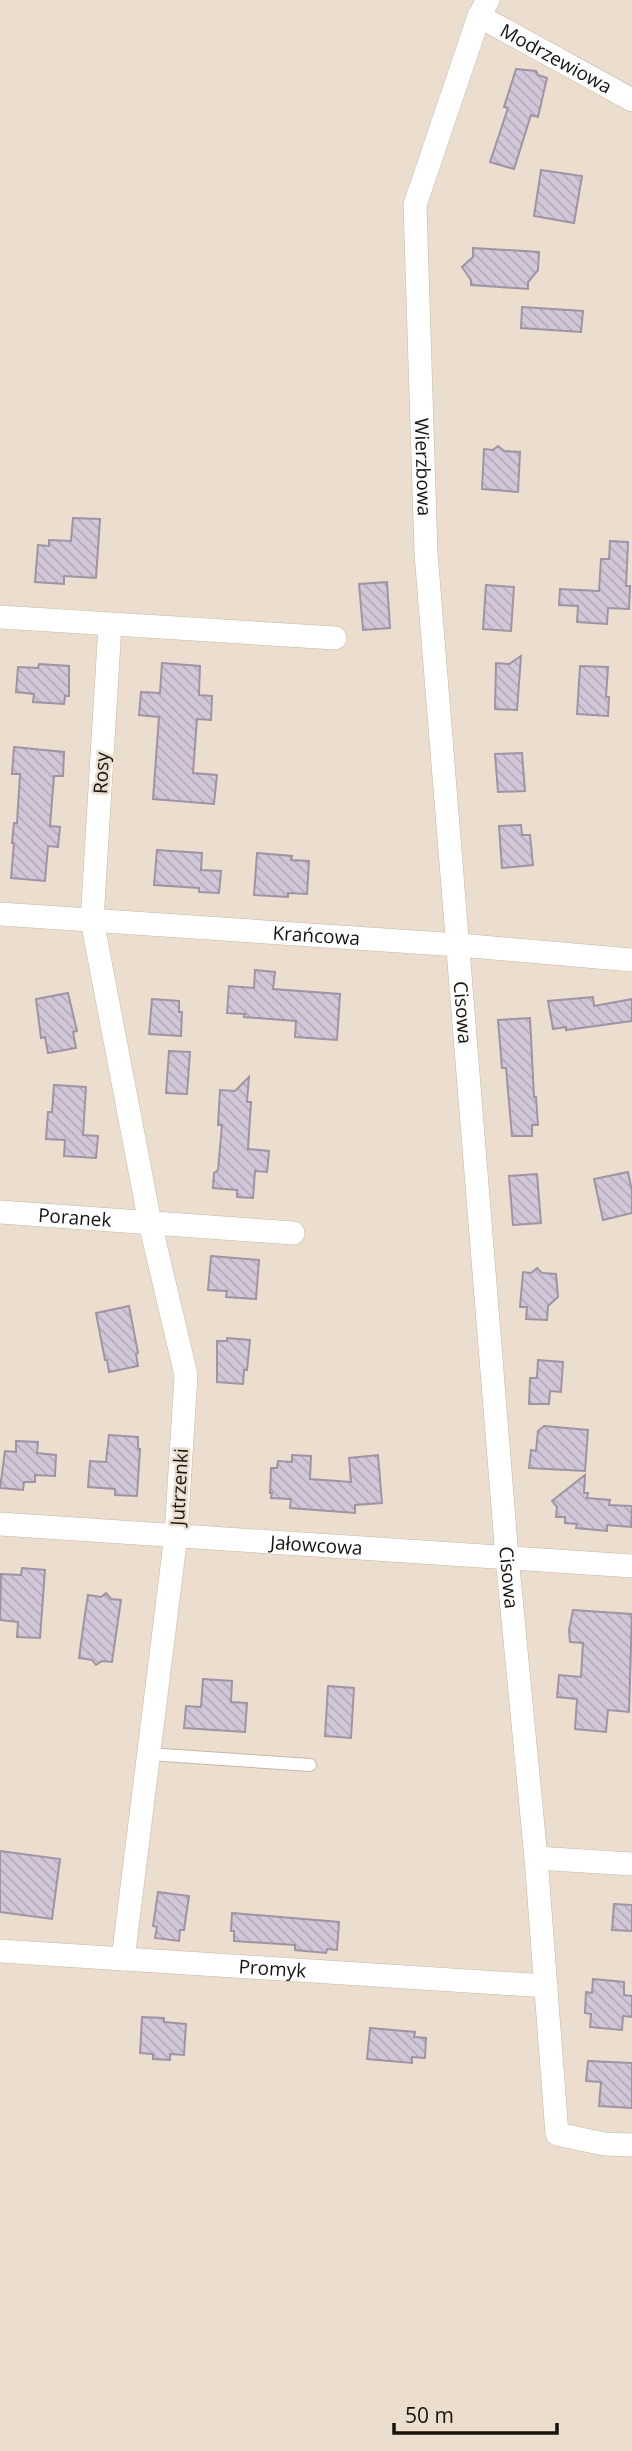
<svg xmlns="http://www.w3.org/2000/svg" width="632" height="2451" font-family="'Open Sans',sans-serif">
  <defs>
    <pattern id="building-back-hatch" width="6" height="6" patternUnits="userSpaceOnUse" patternTransform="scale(1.75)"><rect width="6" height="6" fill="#d2c7d9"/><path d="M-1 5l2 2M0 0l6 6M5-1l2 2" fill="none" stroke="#b4aab9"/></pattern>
  </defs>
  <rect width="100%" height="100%" fill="#ecdece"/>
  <path fill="url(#building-back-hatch)" stroke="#9e94a4" stroke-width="2" d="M516 69 536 71 538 75 547 78 538 117 531 115 514 169 490 162 508 108 504 107Z
    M541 170 582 176 574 223 534 216Z
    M473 248 539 252 538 270 528 282V289L471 285V280L462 267 473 257Z
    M522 307 583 311 581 332 521 328Z
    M498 446 504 451 520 452 518 492 482 489 484 449 493 450Z
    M73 518 100 519 96 578 64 576V584L35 582 38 545 49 546V540L71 541Z
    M610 541 628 542 626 586H630L629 609 608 608 607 624 577 622 578 606 559 605 560 589 599 591 601 559H609Z
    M387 582 390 628 363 630 359 584Z
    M486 585 514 587 511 631 483 629Z
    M521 656 517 710 495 709 496 663 509 664Z
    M162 663 200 666 199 695 212 696 211 720 197 719 193 773 217 775 214 804 153 799 159 717 139 715 141 692 160 693Z
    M39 664 69 666V696H65L64 704 33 702 34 694 16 692 18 667 38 668Z
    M580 666 608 667 606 697H609L608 716 577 714Z
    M14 747 64 752 63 776H54L50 826 60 827 58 847 48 846 45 881 11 878 14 843H12L14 823H17L20 774H12Z
    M522 753 525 791 498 792 495 754Z
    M521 825 522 835H530L533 865 502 868 499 826Z
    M157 850 202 853 201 870 221 871 219 893 199 892V888L154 885Z
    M257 853 292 856 291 860 309 861 307 894 288 893V897L254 895Z
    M255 970 275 972 273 989 340 994 337 1040 295 1037 296 1021 244 1017 245 1014 227 1013 229 986 254 988Z
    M68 993 77 1031 73 1032 76 1048 48 1053 45 1037 41 1038 36 999Z
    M593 997 594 1006 632 999V1021L566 1030V1027L553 1029 548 1001Z
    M152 999 179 1001V1012H182L181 1036 149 1034Z
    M530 1018 534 1097H536L538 1125H532V1136H512L506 1068H502L498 1020Z
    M169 1051 190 1052 187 1094 166 1093Z
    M249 1077 247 1102H251L248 1149 269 1151 267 1172 255 1171 253 1198 237 1197V1190L213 1188 214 1173 218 1170 222 1125H218L220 1090 235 1091Z
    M54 1085 86 1087 83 1135 98 1136 96 1158 64 1156 65 1140 46 1139 48 1112H52Z
    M628 1172 632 1191V1213L603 1220 594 1179Z
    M537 1174 541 1223 513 1225 509 1176Z
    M211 1256 259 1260 256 1299 226 1297 227 1291 208 1290Z
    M537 1268 542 1273 556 1274 558 1297 548 1306 547 1320 526 1319 527 1307H520L523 1272 531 1273Z
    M129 1306 138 1353 136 1354 138 1366 109 1372 107 1360H105L96 1313Z
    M227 1338 250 1340 247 1370H244L243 1384 217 1382V1341H227Z
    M538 1360 563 1362 561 1392 550 1391 549 1404H529L530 1378H537Z
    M544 1426 588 1430 585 1471 529 1468 531 1450 536 1451 538 1431Z
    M109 1435 138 1437V1449H140L137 1496 115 1495V1489L88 1487 90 1461 106 1462Z
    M16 1441 38 1442 37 1453 56 1455 55 1476 35 1475V1482H24L23 1490 0 1488 5 1451 16 1452Z
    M292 1455 311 1456 310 1479 351 1482 349 1458 378 1455 382 1503 355 1505V1513L290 1508 291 1499 271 1498 272 1493H270L271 1468H277L278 1461 292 1462Z
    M585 1475 584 1493H588L587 1498 610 1500 609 1505 632 1506 631 1527 607 1525V1531L576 1528 577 1524 565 1523V1517H556L557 1507 552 1501Z
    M22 1568 45 1570 40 1638 17 1637 18 1622 0 1620 1 1574 21 1575Z
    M106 1593 111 1599 121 1600 112 1662 102 1661 96 1665 92 1660 79 1658 85 1614 88 1595 101 1597Z
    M573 1610 632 1614 629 1712 608 1710 606 1732 575 1729 577 1699 557 1697 559 1675 581 1677 583 1643 570 1642 569 1630Z
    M203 1679 232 1681 231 1702 247 1703 245 1732 184 1728 186 1706 201 1707Z
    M328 1686 354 1688 351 1738 325 1736Z
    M0 1851 60 1859 52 1919 0 1912Z
    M158 1892 189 1896 184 1930H180L179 1941 155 1938 157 1927 153 1926Z
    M614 1904 632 1905V1931L612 1930Z
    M232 1913 339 1922 337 1950 327 1949 326 1953 295 1950V1945L234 1941V1931H231Z
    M593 1979 624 1982V1995L632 1996V2017L623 2016 622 2030 590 2027 591 2014 585 2013 586 1992 592 1993Z
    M142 2017 164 2018V2022L186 2024 184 2055 170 2054V2060L153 2059V2054L140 2053Z
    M370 2028 415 2032 414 2037 426 2038 425 2058 412 2057V2063L367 2059Z
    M588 2061 632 2063V2108L599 2106 601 2082 586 2081Z"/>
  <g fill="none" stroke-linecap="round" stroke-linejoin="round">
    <g stroke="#c3b7a6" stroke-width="14">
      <path id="lane" d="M148 1754 310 1765"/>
    </g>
    <g stroke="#c3b7a6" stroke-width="24">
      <g id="street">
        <path id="s1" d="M488 0 479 16 415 205 426 553 507 1557 536 1858 557 2134 604 2144 632 2145"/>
        <path id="s2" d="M479 16 632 100"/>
        <path d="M0 617 335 638"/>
        <path d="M110 625 92 920 150 1223 186 1375 176 1535 123 1959"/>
        <path id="s3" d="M0 914 459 945 632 960"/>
        <path id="s4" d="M0 1212 293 1233"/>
        <path id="s5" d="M0 1524 632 1566"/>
        <path d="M536 1858 632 1864"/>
        <path id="s6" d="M0 1951 546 1986"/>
      </g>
    </g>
    <use href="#lane" stroke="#fff" stroke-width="12"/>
    <use href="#street" stroke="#fff" stroke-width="23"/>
  </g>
  <g text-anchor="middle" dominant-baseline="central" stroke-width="5" stroke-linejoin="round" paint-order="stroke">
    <g font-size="19" fill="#17130d" stroke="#ecdece">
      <text stroke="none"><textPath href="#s2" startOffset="88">Modrzewiowa</textPath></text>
      <text stroke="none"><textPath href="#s1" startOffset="480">Wierzbowa</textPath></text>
      <text transform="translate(101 773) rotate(-87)">Rosy</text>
      <text stroke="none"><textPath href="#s3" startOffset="317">Krańcowa</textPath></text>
      <text stroke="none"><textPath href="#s1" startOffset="1027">Cisowa</textPath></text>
      <text stroke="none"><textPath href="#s4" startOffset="75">Poranek</textPath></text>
      <text transform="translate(179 1487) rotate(-87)">Jutrzenki</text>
      <text stroke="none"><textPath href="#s5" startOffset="317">Jałowcowa</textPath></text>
      <text stroke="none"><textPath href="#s1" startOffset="1594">Cisowa</textPath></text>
      <text stroke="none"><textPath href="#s6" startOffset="273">Promyk</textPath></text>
    </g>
  </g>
  <path d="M394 2423v10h163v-10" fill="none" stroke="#17130d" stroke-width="3.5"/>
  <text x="405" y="2423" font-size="21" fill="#17130d" stroke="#ecdece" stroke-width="5" paint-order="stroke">50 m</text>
</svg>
